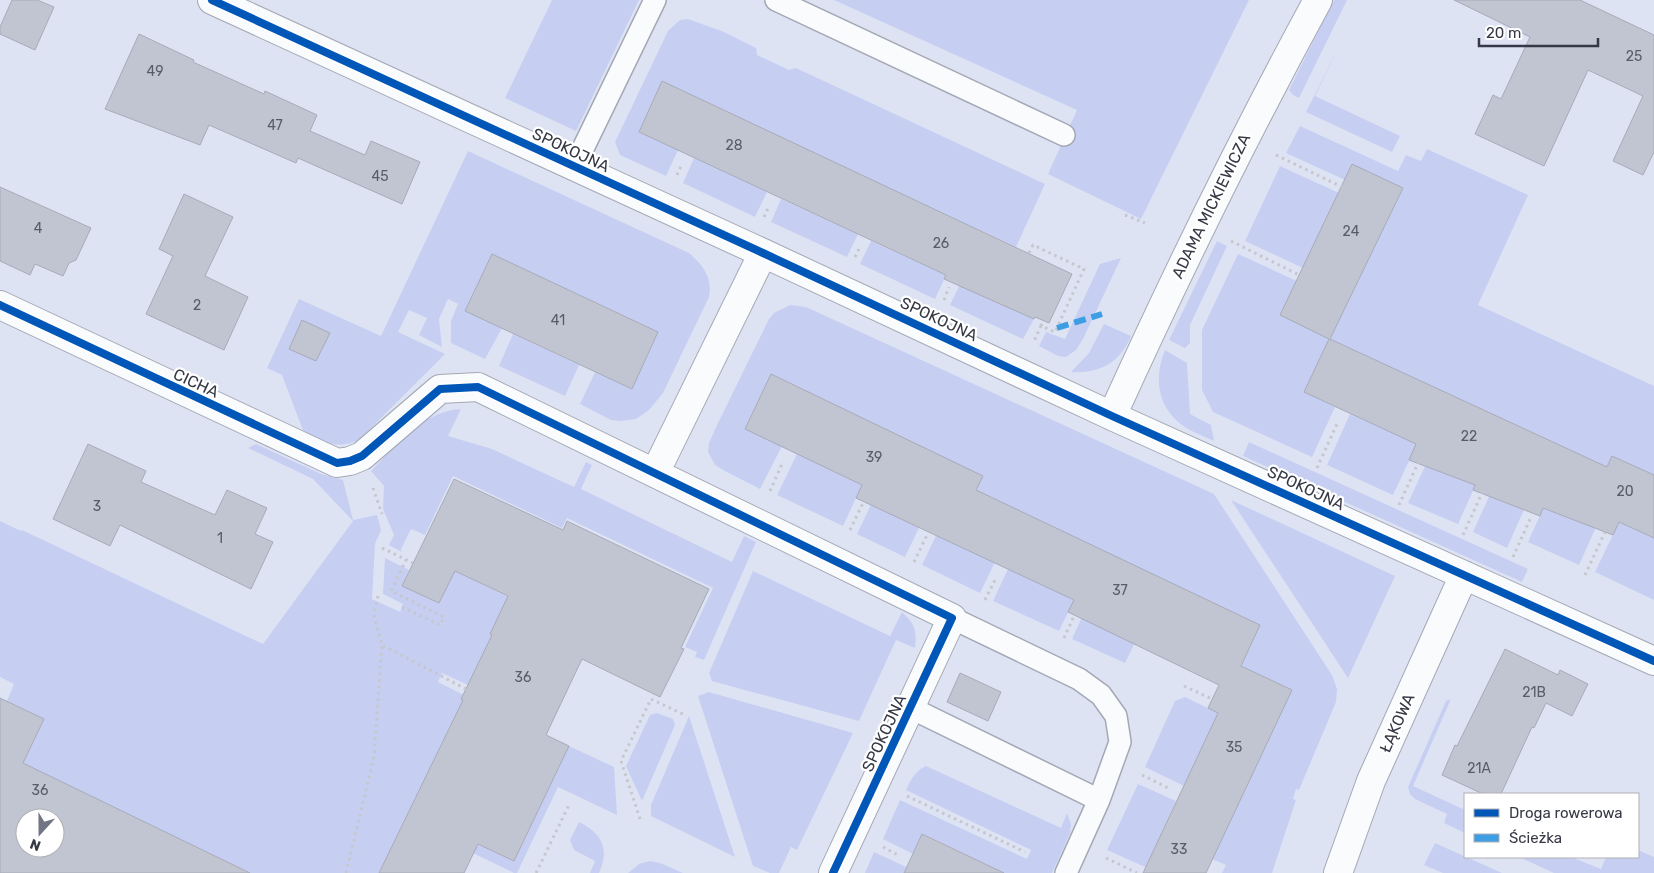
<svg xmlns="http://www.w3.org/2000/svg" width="1654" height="873" font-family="Rubik,sans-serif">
  <rect width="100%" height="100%" fill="#dee3f4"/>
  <path fill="#c6cff2" d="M552 0H639L576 131 505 98Z
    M834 0H1249L1141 219 1048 174 1077 110Z
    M1334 0H1347L1299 98 1293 95 1289 90Z
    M688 19 724 32 756 48 757 55 789 70 796 68 1045 184 1016 247 663 82 639 132 678 150 666 176 620 155 615 142 668 31 680 20Z
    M1342 41 1315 96 1400 136 1392 152 1306 112Z
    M1300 126 1398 171 1406 155 1421 161 1427 149 1528 195 1478 305 1654 386V475L1612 456 1607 467 1330 339 1403 188 1345 180 1286 153Z
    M468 151 689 253C703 265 713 278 709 297L663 393 649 410 636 419 620 421 611 420 580 404 595 372 632 389 658 332 492 254 465 311 502 328 485 359 451 343V321L458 304 448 299 439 319 442 347 419 335 427 318 409 310 398 332 445 354 359 440C338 450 323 442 304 433L282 375 267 368 299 299 381 336Z
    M694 158 767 192 755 217 683 183Z
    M1280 166 1339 193 1303 268 1245 241Z
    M781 199 858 234 847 257 771 222Z
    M871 241 946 275 935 299 860 264Z
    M1217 241 1227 246 1190 325V343L1185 348 1169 340Z
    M1238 254 1297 281 1329 339 1304 392 1335 407 1312 457 1213 412 1202 390V330Z
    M1121 258 1083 339 1076 350 1066 357 1058 356 1039 346 1046 332 1065 339 1100 264Z
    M961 282 1034 319 1023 339 950 305Z
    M790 305 806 307 1214 494 1332 675 1337 689 1336 702 1299 790 1296 789 1293 799 1296 800 1272 873H1222L1226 865 1212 859 1292 690 1241 666 976 490 982 476 771 374 745 429 782 446 760 489 723 470 715 465 708 452 709 443 717 425 769 319 774 313Z
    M1104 324 1131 336C1120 363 1099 374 1071 372L1089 353Z
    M513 334 579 365 565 396 499 366Z
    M1165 350 1187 363 1190 414 1211 425 1214 441C1201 435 1186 430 1176 420 1156 401 1155 374 1165 350Z
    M461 409 448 436 492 449 574 487 586 462 592 465 581 489 732 562 744 536 756 542 704 660 695 657 697 652 685 647 713 588 567 518 562 528 453 476 425 535 411 529 401 549 402 552 389 545 394 535 383 509 384 486 371 471C397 445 422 411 461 409Z
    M1350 414 1417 444 1393 495 1327 465Z
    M1249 442 1528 569 1522 582 1243 456Z
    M256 444 321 474 343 480 353 520 377 515 381 530 375 544 372 599 400 612 403 604 383 594 385 558 409 570 402 586 438 603 455 571 527 606 490 634 492 635 468 685 442 673 438 682 464 695 461 699 463 700 379 873H250L23 763 44 719 7 701 14 684 0 677V521L21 531 22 530 263 644 353 521 313 479 248 448Z
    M1432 451 1481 473 1458 524 1408 503Z
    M797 454 862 485 843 526 777 495Z
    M1496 481 1530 496 1507 548 1473 532Z
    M877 492 925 515 905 557 857 534Z
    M1231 500 1395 576 1348 678Z
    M1545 504 1602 514 1579 565 1528 542Z
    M1619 522 1654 538V600L1595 572Z
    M941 525 995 562 980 593 922 565Z
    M1008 569 1074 600 1059 631 993 601Z
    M753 571 890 636 902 612C915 624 917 630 915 648L896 640 859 721 712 681 709 673Z
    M1087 606 1140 632 1125 663 1072 639Z
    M709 692 853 733 797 850 791 847 779 873H770L753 866 698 696Z
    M1185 697 1218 713 1184 786 1145 767 1175 701Z
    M1451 699 1413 786 1465 810V833L1444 823 1447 814 1415 799 1410 794 1408 787 1446 701Z
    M657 713 673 719 675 725 642 801 626 766 650 715Z
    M689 716 735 857 651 816V805Z
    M569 746 614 767 617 815 558 787 517 873H514L473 853 478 844 514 861Z
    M926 766 1061 828 1067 813 1071 824 1070 833 1052 873H968L975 859 923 834 913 854 883 839 900 800 1027 859 1031 850 906 790C911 779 915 771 926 766Z
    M1138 784 1176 801 1161 834 1171 839 1156 872 1107 850Z
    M579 822C602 833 610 849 599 873H590L595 861 574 850 570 840Z
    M1435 843 1502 873H1443L1424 865Z
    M1638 850 1654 857V873H1554L1519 857H1571L1601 869 1606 857H1638Z
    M874 852 906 867 904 873H865Z
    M650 861 660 863 683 873H628L639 864Z"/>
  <path fill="#c1c5d2" stroke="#a7aab8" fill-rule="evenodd" d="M12 0H37L54 7 35 50 0 34V27Z
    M1454 0H1580L1654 35V152L1643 175 1613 161 1643 96 1588 70 1544 166 1475 134 1493 95 1501 99 1530 37Z
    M139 34 194 60 193 62 264 94 265 91 317 115 310 131 365 155 371 141 420 162 402 204 298 158 296 163 209 125 200 145 105 109Z
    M662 81 1072 274 1049 323 1035 317 1034 319 944 279 946 275 639 132Z
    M1352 164 1403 188 1330 339 1607 467 1612 456 1654 475V538L1619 522 1613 535 1543 508 1540 516 1473 490 1475 485 1409 460 1416 444 1304 392 1329 339 1280 315Z
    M0 187 91 228 76 260 69 263 63 276 35 264 30 275 0 261Z
    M184 194 233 217 205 276 248 297 224 350 146 314 173 256 159 249Z
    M492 254 658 332 632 389 465 311Z
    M302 320 330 333 316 361 289 349Z
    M771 374 983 476 976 490 1260 625 1241 666 1292 690 1206 873H1143L1218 713 1208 708 1219 685 1068 612 1074 600 856 498 862 485 745 429Z
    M88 444 146 471 141 482 215 515 227 490 267 508 255 534 273 542 251 589 120 525 110 546 53 519Z
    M454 479 563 530 567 521 709 589 681 648 684 649 660 697 582 659 546 735 569 746 514 861 478 844 464 873H379L463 700 461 699 492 635 490 634 508 596 455 571 439 603 402 586Z
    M1505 649 1558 675 1560 670 1588 684 1572 716 1546 703 1534 728 1532 727 1501 794H1483L1442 775 1455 745 1457 746Z
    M960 673 1001 692 988 721 947 702Z
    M0 698 44 719 23 763 250 873H0ZM25 818H55V848H25Z
    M922 834 1004 873H904Z"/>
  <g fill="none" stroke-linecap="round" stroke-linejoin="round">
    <g stroke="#a4a8b5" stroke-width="24">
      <path id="service" d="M776 0 1064 135
        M574 167 655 0
        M952 618 1079 679 1101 695 1116 716 1120 742 1099 800 1066 873
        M911 708 1099 800"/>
    </g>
    <g stroke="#a4a8b5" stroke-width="30">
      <path id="minor" d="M212 0 763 253 1112 416 1654 661
        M0 305 337 463 350 461 362 456 440 389 478 387 952 618 833 873
        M1112 416C1176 275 1244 136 1318 0
        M655 473 763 253
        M1338 873 1371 781 1464 575"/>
    </g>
    <path stroke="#c5c7cd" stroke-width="3" stroke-dasharray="2.5 4" stroke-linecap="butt" d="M1276 155 1342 187
      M677 175 681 166
      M1125 215 1145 223
      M764 217 769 206
      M1231 241 1299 275
      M1029 253 1033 245 1084 269 1055 332 1041 326 1034 341
      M855 257 859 249
      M944 300 949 287
      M1041 326 1043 321
      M1317 468 1337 424
      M373 488 382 514
      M770 491 782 464
      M1399 505 1418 463
      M850 530 864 501
      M1463 535 1482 493
      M382 548 413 563
      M1513 557 1531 517
      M914 562 928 533
      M1585 575 1605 532
      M378 596 374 615 382 645 466 689
      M985 600 996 578
      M402 607 440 625 444 617 391 591 406 560
      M1064 638 1074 616
      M1184 686 1212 699
      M1142 775 1168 788
      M907 796 1025 852
      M640 819 621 761 651 699 685 715
      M883 847 898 855
      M1106 858 1137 873
      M346 873 374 757 382 645
      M536 873 569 805"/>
    <use href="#service" stroke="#fafbfd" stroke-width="21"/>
    <use href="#minor" stroke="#fafbfd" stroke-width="28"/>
    <path stroke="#3e9ee3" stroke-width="6" stroke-dasharray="12 6" stroke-linecap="butt" d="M1057 328 1102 314"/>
    <g stroke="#fff" stroke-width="11">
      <path id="cycleway" d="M212 0 763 253 1112 416 1654 661
        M0 305 337 463 350 461 362 456 440 389 478 387 952 618 833 873"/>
    </g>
    <use href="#cycleway" stroke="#0057b8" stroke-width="8"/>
  </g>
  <g text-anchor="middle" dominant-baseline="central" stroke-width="4.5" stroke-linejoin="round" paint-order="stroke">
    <g font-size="14" fill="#595c68">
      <text x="1634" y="56">25</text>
      <text x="155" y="71">49</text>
      <text x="275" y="125">47</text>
      <text x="734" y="145">28</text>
      <text x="380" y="176">45</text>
      <text x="38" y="228">4</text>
      <text x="1351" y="231">24</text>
      <text x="941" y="243">26</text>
      <text x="197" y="305">2</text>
      <text x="558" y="320">41</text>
      <text x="1469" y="436">22</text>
      <text x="874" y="457">39</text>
      <text x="1625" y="491">20</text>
      <text x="97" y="506">3</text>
      <text x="220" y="538">1</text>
      <text x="1120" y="590">37</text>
      <text x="523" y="677">36</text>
      <text x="1534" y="692">21B</text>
      <text x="1234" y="747">35</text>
      <text x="1479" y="768">21A</text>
      <text x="40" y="790">36</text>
      <text x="1179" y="849">33</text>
    </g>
    <g font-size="16" fill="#363945" stroke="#fff">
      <text transform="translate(571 150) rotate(25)">SPOKOJNA</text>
      <text transform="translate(1211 206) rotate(-64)">ADAMA MICKIEWICZA</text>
      <text transform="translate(939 319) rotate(25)">SPOKOJNA</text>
      <text transform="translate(196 383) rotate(25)">CICHA</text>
      <text transform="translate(1306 488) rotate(25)">SPOKOJNA</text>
      <text transform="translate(1397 723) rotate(-66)">ŁĄKOWA</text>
      <text transform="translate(884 733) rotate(-65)">SPOKOJNA</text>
    </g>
  </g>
  <rect x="1464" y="793" width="175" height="65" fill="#ffffff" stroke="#afb0b5"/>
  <rect x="1474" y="809" width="25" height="8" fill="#0057b8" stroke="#afb0b5"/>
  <text x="1509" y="818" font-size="15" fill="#363945">Droga rowerowa</text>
  <rect x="1474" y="834" width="25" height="8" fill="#3e9ee3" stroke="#afb0b5"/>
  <text x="1509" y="843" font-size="15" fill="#363945">Ścieżka</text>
  <g transform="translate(40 833) rotate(201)"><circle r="24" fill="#ffffff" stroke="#afb0b5"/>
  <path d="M0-4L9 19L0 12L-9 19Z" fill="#717482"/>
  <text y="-8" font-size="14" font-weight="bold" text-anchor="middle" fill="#363945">N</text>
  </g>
  <path d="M1479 38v8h119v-8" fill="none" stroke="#363945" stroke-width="2.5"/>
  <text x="1486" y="38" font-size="15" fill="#363945" stroke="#ffffff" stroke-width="4" paint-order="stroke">20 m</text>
</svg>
